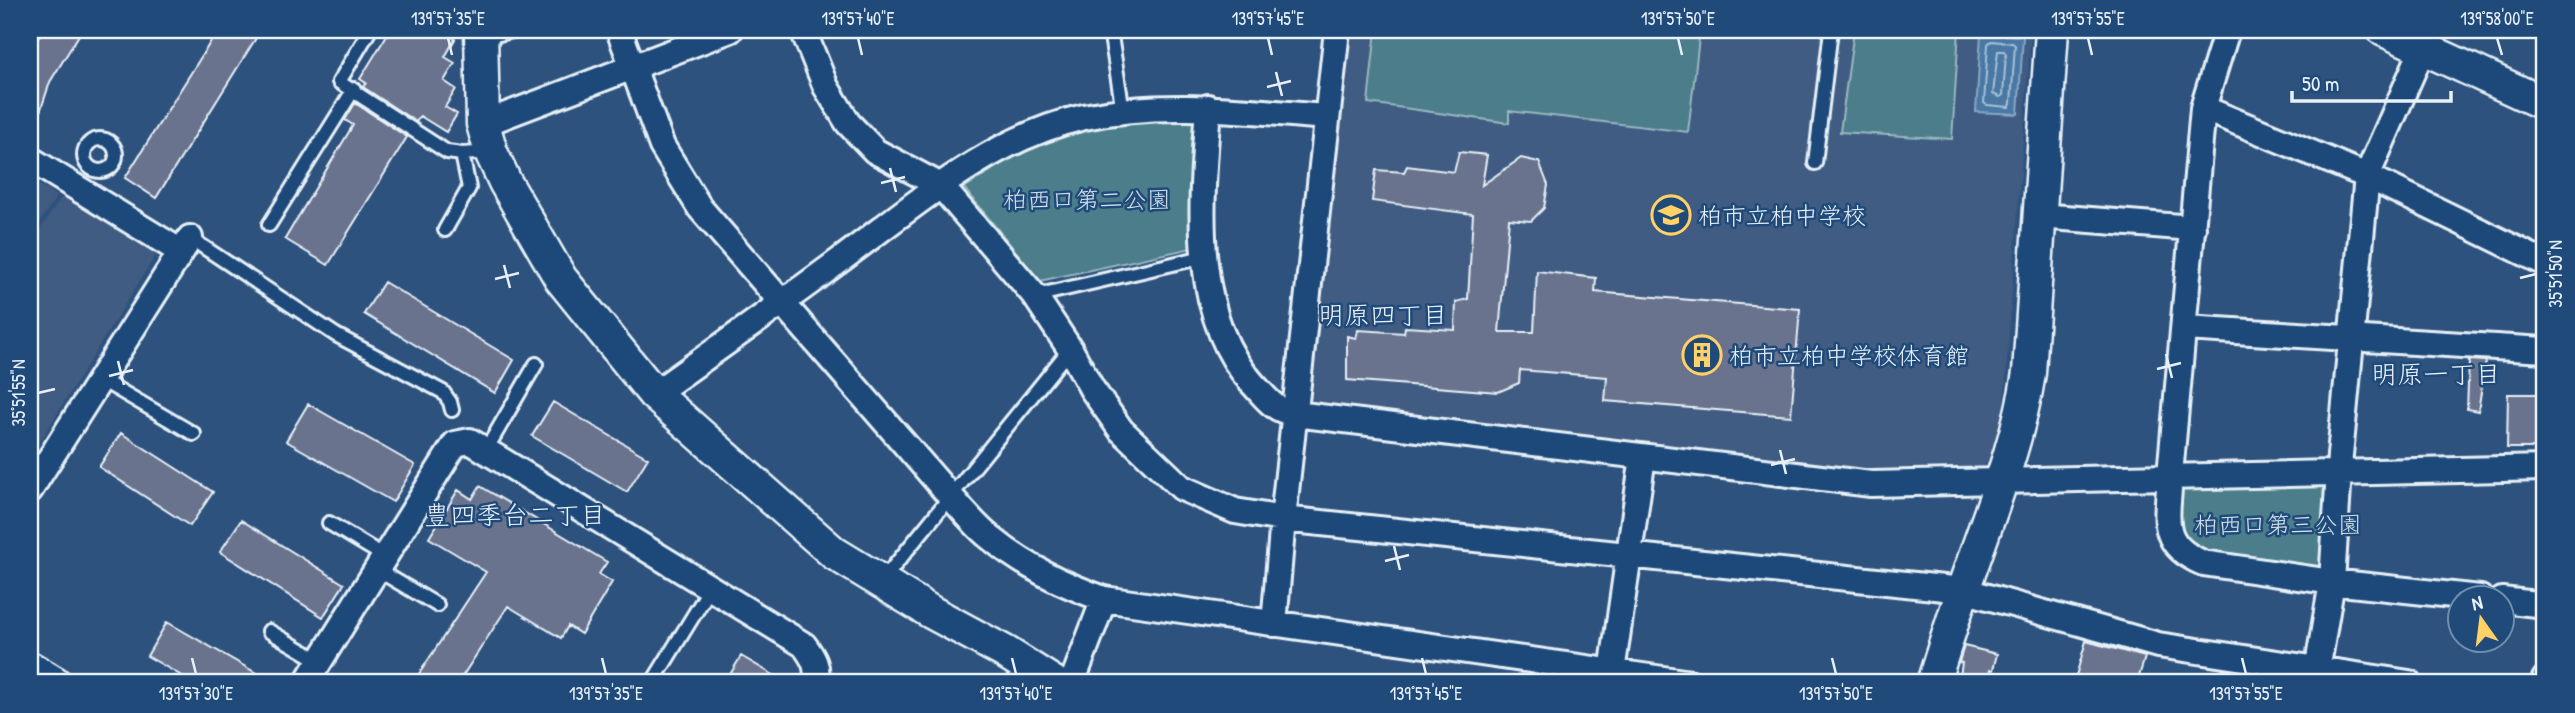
<svg xmlns="http://www.w3.org/2000/svg" width="2575" height="713" font-family="'Patrick Hand','Klee One',sans-serif">
  <rect width="100%" height="100%" fill="#2e527e"/>
  <filter id="ink" filterUnits="userSpaceOnUse"><feTurbulence type="fractalNoise" baseFrequency=".0143" numOctaves="2"/><feDisplacementMap in="SourceGraphic" scale="14" xChannelSelector="R" yChannelSelector="G"/><feConvolveMatrix kernelMatrix="1 2 1 2 8 2 1 2 1" color-interpolation-filters="sRGB"/></filter>
  <g filter="url(#ink)">
    <path fill="#405c82" d="M1346 30H2031L2003 417 1991 457 1979 471 1872 473 1312 410 1304 401Z
      M30 179 57 196 30 236Z
      M64 194 157 253 30 457V244Z"/>
    <path fill="#4c7e8a" stroke="#9ab8c1" stroke-width="2" d="M1376 30H1700L1688 132 1509 111V123L1368 103Z
      M1854 30H1959L1952 139 1840 132Z
      M1196 116 1191 191 1192 248 1040 281 964 188 1040 139 1122 122Z
      M2323 479 2330 486 2323 567 2315 573 2203 557 2180 540 2175 491 2184 483Z"/>
    <path fill="#4878a4" stroke="#88a8c6" stroke-width="2" d="M1981 34 2023 36 2018 114 1976 112Z"/>
    <g fill="none" stroke-linecap="round" stroke-linejoin="round">
      <path stroke="#a8c1d6" stroke-width="2" d="M1991 41 2012 43 2015 45 2011 103 2009 107 1987 105 1984 103 1988 44Z
        M1998 51H2004L2006 54 2003 95 2000 97 1993 94Z"/>
    </g>
    <path fill="#6b738d" stroke="#e8f1f8" stroke-width="2" d="M43 30H82L50 82 33 133H30V51Z
      M218 30H261L156 198 125 178Z
      M390 30H440L455 39 445 57 455 63 444 81 456 89 445 107 457 114 446 132 420 116 416 122 363 87 366 83 360 79Z
      M355 103 407 137 328 265 285 239 353 125 345 120Z
      M1459 152 1487 155 1482 185 1521 158 1539 162 1548 185 1544 208 1531 221 1509 219 1499 332H1534L1537 271 1596 278 1595 292 1800 309 1791 416 1605 401 1607 377 1520 370 1519 383 1498 392 1347 380V336L1356 338 1358 330 1404 333 1405 327 1455 330 1456 302 1468 299 1473 214 1372 201 1376 170 1404 172 1407 166 1454 172Z
      M384 282 514 360 495 393 364 314Z
      M2469 360 2486 361 2478 411 2467 409Z
      M2508 394H2545V448H2507Z
      M553 402 648 458 627 492 532 436Z
      M308 404 415 465 393 502 286 441Z
      M121 433 213 492 190 526 99 467Z
      M480 486 607 562 599 574 612 582 581 634 568 626 561 638 508 606 458 683H413L486 572 429 538 458 490 472 499Z
      M241 520 344 584 323 617 220 552Z
      M167 622 274 683H194L147 656Z
      M2086 641 2145 657 2137 683H2108L2076 676Z
      M1964 646 1997 654 1993 670H1990L1988 683H1959L1962 663 1959 662Z
      M741 656 787 683H725Z"/>
    <g fill="none" stroke-linecap="round" stroke-linejoin="round">
      <g stroke="#e8f1f8" stroke-width="18">
        <path id="service" d="M370 30 339 82 447 152 462 154 491 152
          M1110 30 1123 111
          M481 38 517 30
          M84 155a16 16 0 1 1 32 0a16 16 0 1 1-32 0Z
          M1815 163 1831 30
          M269 225 354 89
          M445 230 469 188 462 154
          M190 238 336 335 443 392 450 402 452 410
          M1035 296 1203 257
          M100 379 194 434
          M486 450 536 364
          M329 523 384 556
          M376 569 437 605
          M882 581 1070 349
          M269 631 320 661
          M654 680 711 587"/>
      </g>
      <g stroke="#e8f1f8" stroke-width="30">
        <path id="minor" d="M619 30 662 146 700 208 949 495C963 510 976 527 992 539 1026 567 1062 584 1104 599L1691 683
          M803 30 826 87 848 123 875 151 941 186 1035 296 1070 349 1092 389 1121 430 1182 488 1235 511 1283 519 1963 590 2158 645 2409 683
          M2227 30 2203 108 2170 475C2168 517 2157 544 2203 563L2332 582 2480 598
          M1208 107C1202 195 1188 313 1253 384 1268 400 1272 409 1295 414L1871 484 2545 468
          M2203 108 2367 176 2545 263
          M483 124 730 30
          M30 159 181 252
          M2039 216 2193 228
          M2185 328 2545 350
          M654 394C716 350 778 306 839 261 915 205 990 138 1084 117 1164 100 1247 111 1327 117
          M30 490 190 238
          M2502 600 2545 605
          M1274 624 1283 519 1337 30
          M1612 672 1643 457
          M306 683 455 444 470 441 804 645C813 657 820 668 815 683
          M1072 683 1104 599
          M2315 683 2332 582 2340 455 2367 176 2423 48
          M2543 683 2545 679"/>
      </g>
      <g stroke="#e8f1f8" stroke-width="37">
        <path id="tertiary" d="M481 30 483 124 491 152 505 182 561 279 654 394 834 553 931 612 1005 652 1054 683
          M2384 30 2545 104
          M30 668 55 683
          M1933 683C1946 643 1958 602 1973 562 1995 499 2019 438 2029 373L2052 30"/>
      </g>
      <use href="#service" stroke="#1f4a7a" stroke-width="12"/>
      <use href="#minor" stroke="#1f4a7a" stroke-width="24"/>
      <use href="#tertiary" stroke="#1f4a7a" stroke-width="32"/>
    </g>
  </g>
  <path fill="none" stroke="#e8f1f8" stroke-width="2.5" d="M448 38 452 55M858 38 862 55M1268 38 1272 55M1678 38 1682 55M2088 38 2092 55M2497 38 2502 55M1276 72 1282 96M1267 87 1291 81M890 168 896 192M881 183 905 177M504 265 510 288M2520 278 2536 274M495 279 519 273M2166 354 2172 378M118 361 124 385M2157 369 2181 363M109 376 133 370M38 393 55 389M1780 450 1786 474M1771 465 1795 459M1394 546 1400 570M1385 561 1409 555M192 658 196 674M602 658 606 674M1012 658 1016 674M1422 658 1426 674M1832 658 1836 674M2242 658 2246 674"/>
  <defs>
    <g id="school-ring" transform="scale(2.0125)"><circle r="9.5" fill="#1f4a7a" stroke="#ffd166" stroke-width="1.5"/><path d="M0-5L7-2L0 1L-7-2ZM-4 1L0 2.5L4 1V4Q0 6-4 4Z" fill="#ffd166"/></g>
    <g id="building-ring" transform="scale(2.0125)"><circle r="9.5" fill="#1f4a7a" stroke="#ffd166" stroke-width="1.5"/><path d="M-4-6H4V6H1V3H-1V6H-4ZM-2.5-4.3h1.7v1.8h-1.7ZM.8-4.3h1.7v1.8H.8ZM-2.5-1h1.7V.8h-1.7ZM.8-1h1.7V.8H.8Z" fill="#ffd166"/></g>
  </defs>
  <g fill-rule="evenodd">
    <use href="#school-ring" x="1671" y="215"/>
    <use href="#building-ring" x="1702" y="355"/>
  </g>
  <g text-anchor="middle" dominant-baseline="central" stroke-width="5" stroke-linejoin="round" paint-order="stroke">
    <g font-size="24" fill="#d1e0e8" stroke="#1f4a7a">
      <text x="1087" y="199">柏西口第二公園</text>
      <text x="2278" y="524">柏西口第三公園</text>
    </g>
    <g font-size="24" fill="#e8f1f8" stroke="#1f4a7a" text-anchor="start">
      <text x="1698" y="215">柏市立柏中学校</text>
      <text x="1729" y="355">柏市立柏中学校体育館</text>
    </g>
    <g font-size="26" fill="#e8f1f8" stroke="#1f4a7a">
      <text x="1383" y="314">明原四丁目</text>
      <text x="2436" y="373">明原一丁目</text>
      <text x="515" y="514">豊四季台二丁目</text>
    </g>
  </g>
  <rect width="2575" height="713" fill="none" stroke="#1f4a7a" stroke-width="77"/>
  <g transform="translate(2481 619) rotate(346)"><circle r="33" fill="#1f4a7a" stroke="#6f8dac" stroke-width="2"/>
  <path d="M0-5L12 26L0 18L-12 26Z" fill="#ffd166"/>
  <text y="-10" font-size="19" font-weight="bold" text-anchor="middle" fill="#e8f1f8">N</text>
  </g>
  <path d="M2292 91v10h159v-10" fill="none" stroke="#e8f1f8" stroke-width="3.5"/>
  <text x="2302" y="91" font-size="21" fill="#e8f1f8" stroke="#1f4a7a" stroke-width="5" paint-order="stroke">50 m</text>
  <rect x="38" y="38" width="2498" height="636" fill="none" stroke="#e8f1f8" stroke-width="2.5"/>
  <g font-size="18" text-anchor="middle" fill="#e8f1f8">
    <text x="448" y="25">139°57'35"E</text>
    <text x="858" y="25">139°57'40"E</text>
    <text x="1268" y="25">139°57'45"E</text>
    <text x="1678" y="25">139°57'50"E</text>
    <text x="2088" y="25">139°57'55"E</text>
    <text x="2497" y="25">139°58'00"E</text>
    <text transform="translate(2556 274) rotate(-90)" y="6">35°51'50"N</text>
    <text transform="translate(19 393) rotate(-90)" y="6">35°51'55"N</text>
    <text x="196" y="700">139°57'30"E</text>
    <text x="606" y="700">139°57'35"E</text>
    <text x="1016" y="700">139°57'40"E</text>
    <text x="1426" y="700">139°57'45"E</text>
    <text x="1836" y="700">139°57'50"E</text>
    <text x="2246" y="700">139°57'55"E</text>
  </g>
</svg>
